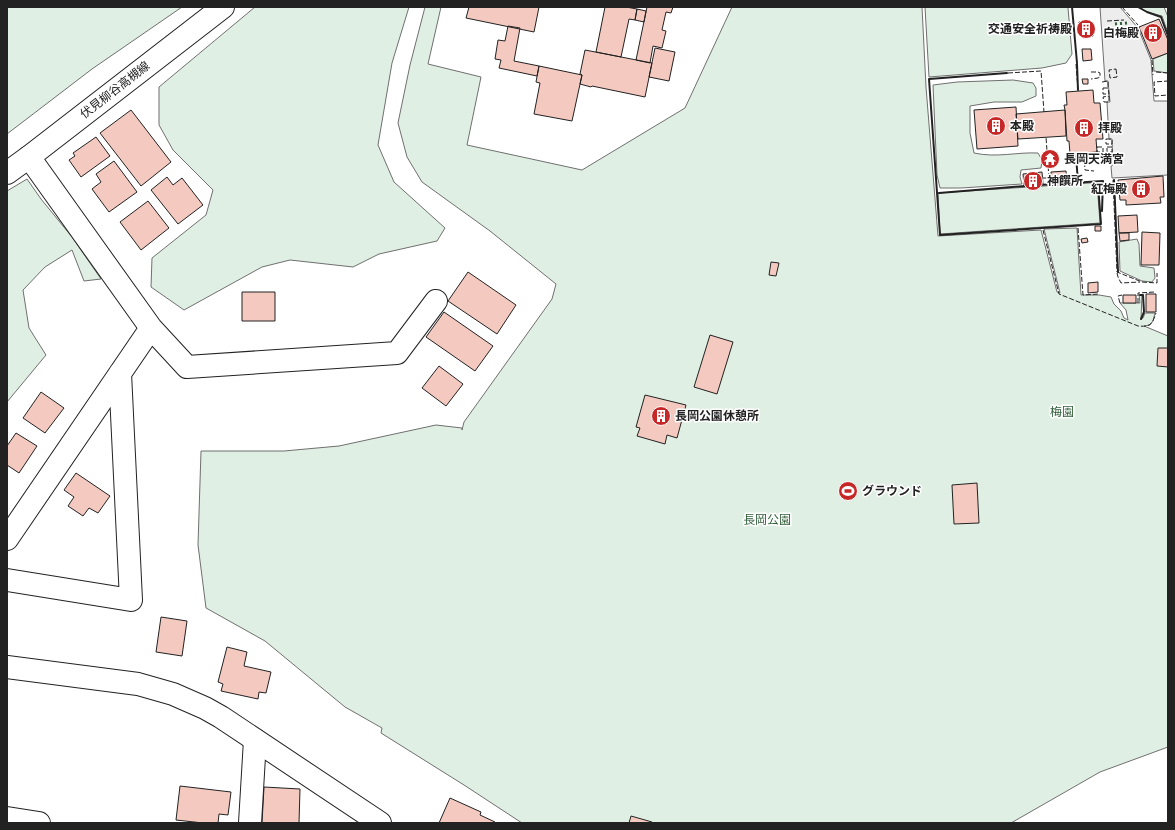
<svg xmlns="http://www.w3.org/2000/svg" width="1175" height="830" font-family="'DejaVu Sans','Noto Sans JP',sans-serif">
  <rect width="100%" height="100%" fill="#fff"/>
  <path fill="#e0efe3" stroke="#6f6f6f" d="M7 7H182L92 69 7 134Z
    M255 7H409L392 63 378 145 394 182 445 228 437 241 379 254 353 267 290 260 262 267 184 310 151 287 152 258 206 215 213 190 173 150 159 125V87Z
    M425 7H441L428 64 481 77 467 145 582 170 685 108 732 7H922L926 87 938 236 1041 230 1057 292 1060 293 1044 229 1077 228 1081 295H1099L1111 297 1114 304 1121 311 1124 318 1128 320 1126 310 1120 303H1140L1139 295H1142L1141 319 1143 318 1145 313H1155L1153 321 1150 325 1144 326 1168 336V747L1100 772 1011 823H522L464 785 381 733 382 728 345 707 265 641 206 608 198 545 201 451H284L339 446 436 425 462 428V430L464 422 552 299 556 284 490 231 422 182 407 157 398 123 410 65Z
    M925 7H1067L1068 8 1072 54 1066 63 1042 68 929 77Z
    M1139 7H1164L1168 17V33L1162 16 1147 12Z
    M1168 53V73L1154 71 1153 59Z
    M1013 80 1033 83 1036 88V96L1022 102H994L970 106V133L974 153C997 158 1016 152 1038 153L1042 160 1041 168 1021 170 1020 177 1022 184 961 188H940L937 175 933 85 957 82Z
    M27 179 41 199 72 237 101 279 84 281 72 250 45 267 23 290 29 328 46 355 7 402V191Z
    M1089 183H1097L1100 223 940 234 938 193Z
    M1137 239 1139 244 1140 266 1154 268 1155 278 1152 282 1142 281 1120 271 1119 242Z"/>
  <path fill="#ededed" stroke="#6f6f6f" d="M1100 7H1120L1138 28 1151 60 1154 101H1168V175L1112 178 1111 166 1113 165 1112 139H1109L1107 102H1110L1108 81H1105Z"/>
  <path fill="#f3c9c0" stroke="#222" d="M469 7H539L534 32 466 18Z
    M605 7H626L637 9 635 20 629 19 621 57 596 52Z
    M647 7H673L671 13 666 12 662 30 666 31 662 48 653 46 650 63 636 60Z
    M637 9 646 11 644 22 635 20Z
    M1159 19 1168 40V53L1152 59 1139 27Z
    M1079 22H1092L1093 36H1080Z
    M508 26 520 28 514 61 539 66 537 76 499 68 501 60 495 59 498 40 505 41Z
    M655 48 675 52 669 81 649 77Z
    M1082 49H1091L1092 60 1083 61Z
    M585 50 652 63 645 97 592 86 591 87 580 84 582 75 580 74Z
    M539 66 582 75 572 121 534 114 540 83 536 82Z
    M1082 79H1088V84H1083Z
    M1093 90 1094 103H1100L1103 139H1096L1097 152 1070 154 1069 141H1067L1065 110 1064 105H1067L1066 92Z
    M1016 107 1018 146 977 149 974 110Z
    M131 110 171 162 141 186 100 133Z
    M1065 110 1066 136 1018 139 1016 114Z
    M96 137 110 156 81 177 69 160 75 156 73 153Z
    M114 161 137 192 109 212 92 189 101 182 96 174Z
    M1066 171 1067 180 1051 181V172Z
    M1042 172 1043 184 1024 186 1023 174Z
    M1163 176 1164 197H1160L1161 203 1126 205V200H1120L1118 180Z
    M167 177 173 185 182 178 203 205 178 224 151 190Z
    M148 201 169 228 141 250 120 222Z
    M1137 215 1138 232 1119 233 1118 216Z
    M1095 226H1101V231H1095Z
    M1142 232 1160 233 1159 265H1141Z
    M1119 233H1129V240L1120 241Z
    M1087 238 1088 242 1082 243 1081 239Z
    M771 262 779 263 776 276 769 275Z
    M468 272 516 305 497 334 448 301Z
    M1098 282V292L1088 293V283Z
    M242 292H275V321H242Z
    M1146 294H1156V312H1146Z
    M1123 295H1136V303H1123Z
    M444 312 493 346 475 371 426 337Z
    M710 335 733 342 717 394 694 387Z
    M1158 348H1168V367L1157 366Z
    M439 366 463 384 446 406 422 388Z
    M41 392 64 408 45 433 23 418Z
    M645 395 686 405 677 438 667 435 665 444 637 436 640 428 636 427Z
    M16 433 37 446 19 473 7 465V446Z
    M76 473 110 496 98 513 89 508 83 516 68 506 74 497 64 490Z
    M977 483 979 523 954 524 952 485Z
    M161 617 187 621 182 656 156 652Z
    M227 647 247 652 244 666 271 672 266 693 259 692 258 699 221 691 223 684 218 682Z
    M180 786 231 792 228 815 219 814 218 823H203L176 820Z
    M264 787 300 789 299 823H262Z
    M450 798 481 812 480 815 495 822 494 823H439Z
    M631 816 652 822V823H629Z"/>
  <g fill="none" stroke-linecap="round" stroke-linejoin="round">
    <g stroke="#222" stroke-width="24">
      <path id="street" d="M29 157 151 328 187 367 397 353 436 301
        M7 539 151 328
        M7 580 131 600 120 373
        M7 818 39 823
        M250 823 255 740"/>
    </g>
    <g stroke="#222" stroke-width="24">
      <path id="secondary" d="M7 667 138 684 173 694 205 708 221 717 380 823"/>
    </g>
    <g stroke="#222" stroke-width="24">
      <path id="primary" d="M7 173 29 157 223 7"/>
    </g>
    <use href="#street" stroke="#fff" stroke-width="22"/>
    <use href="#secondary" stroke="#fff" stroke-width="22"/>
    <use href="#primary" stroke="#fff" stroke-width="22"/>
    <path stroke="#2f5e38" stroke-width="3" stroke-dasharray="2 3" stroke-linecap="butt" d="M1115 24 1127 23"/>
    <path stroke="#222" stroke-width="1" stroke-dasharray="5 2" stroke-linecap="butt" d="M1122 7 1138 25
      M1107 21 1124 20
      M1152 60 1153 75
      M1076 64 1078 90
      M1116 69 1117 77 1110 78 1109 70Z
      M1091 72H1098L1100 73V77L1098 78 1091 79
      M1156 72 1168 73
      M1008 73 1041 71 1044 112
      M1102 82 1108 81V88
      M1168 82V81L1154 82 1155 96 1168 95
      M1103 88H1108L1109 94H1103Z
      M1109 96V102H1104L1103 97Z
      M1106 139H1112V144H1106Z
      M1097 147H1103V152H1097Z
      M1107 147H1112V152H1107Z
      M1084 155 1085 170 1094 171
      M1042 178H1049L1046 137
      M1113 180 1117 272 1142 282 1157 283V273
      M1078 228 1083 295 1099 294
      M1043 230 1059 294 1138 326C1150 327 1152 325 1156 313
      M1117 273 1118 277 1121 283 1140 282
      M1120 303 1118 296 1122 295
      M1138 303V293L1155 292"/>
    <path stroke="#222" stroke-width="2" d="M1072 7 1077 63
      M1138 7 1147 12 1161 17 1168 36
      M1077 64 1078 90
      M1007 73 929 79 940 235 1101 224 1098 184
      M1076 156 1078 182
      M1114 180 1118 272
      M1039 185 1103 181 1102 211
      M939 193 1025 186
      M1140 295H1143L1144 312 1141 319"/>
  </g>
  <defs>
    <g id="building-disc" transform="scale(1)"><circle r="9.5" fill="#c62828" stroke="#fff"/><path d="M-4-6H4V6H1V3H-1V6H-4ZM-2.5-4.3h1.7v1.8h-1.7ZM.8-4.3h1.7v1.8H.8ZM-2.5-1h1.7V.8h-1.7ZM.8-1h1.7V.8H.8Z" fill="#fff"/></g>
    <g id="temple-disc" transform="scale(1)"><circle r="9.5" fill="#c62828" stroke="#fff"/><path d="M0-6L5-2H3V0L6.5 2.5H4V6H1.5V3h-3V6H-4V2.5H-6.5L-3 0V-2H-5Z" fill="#fff"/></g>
    <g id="stadium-disc" transform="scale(1)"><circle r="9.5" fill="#c62828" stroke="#fff"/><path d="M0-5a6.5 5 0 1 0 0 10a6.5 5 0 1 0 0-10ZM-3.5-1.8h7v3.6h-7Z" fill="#fff"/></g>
  </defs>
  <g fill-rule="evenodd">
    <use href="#building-disc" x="1086" y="29"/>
    <use href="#building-disc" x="1153" y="33"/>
    <use href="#building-disc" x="996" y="126"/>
    <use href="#building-disc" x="1084" y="128"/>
    <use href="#temple-disc" x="1050" y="159"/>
    <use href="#building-disc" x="1033" y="181"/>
    <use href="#building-disc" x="1141" y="189"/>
    <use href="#building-disc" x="661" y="416"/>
    <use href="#stadium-disc" x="848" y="491"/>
  </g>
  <g text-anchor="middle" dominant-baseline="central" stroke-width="3" stroke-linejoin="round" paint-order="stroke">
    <g font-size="12" font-weight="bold" fill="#222" stroke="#fff" text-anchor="start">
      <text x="1072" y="29" text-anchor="end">交通安全祈祷殿</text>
      <text x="1139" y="33" text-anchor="end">白梅殿</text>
      <text x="1010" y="126">本殿</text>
      <text x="1098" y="128">拝殿</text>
      <text x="1064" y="159">長岡天満宮</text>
      <text x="1047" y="181">神饌所</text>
      <text x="1127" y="189" text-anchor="end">紅梅殿</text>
      <text x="675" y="416">長岡公園休憩所</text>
      <text x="862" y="491">グラウンド</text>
    </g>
    <g font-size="12" fill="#222" stroke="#fff">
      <text transform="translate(115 90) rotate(-38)">伏見柳谷高槻線</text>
    </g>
    <g font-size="12" fill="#2f5e38" stroke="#fff">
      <text x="1062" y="412">梅園</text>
      <text x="767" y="520">長岡公園</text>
    </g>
  </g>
  <rect width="1175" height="830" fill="none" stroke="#222222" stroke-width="16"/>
</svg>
